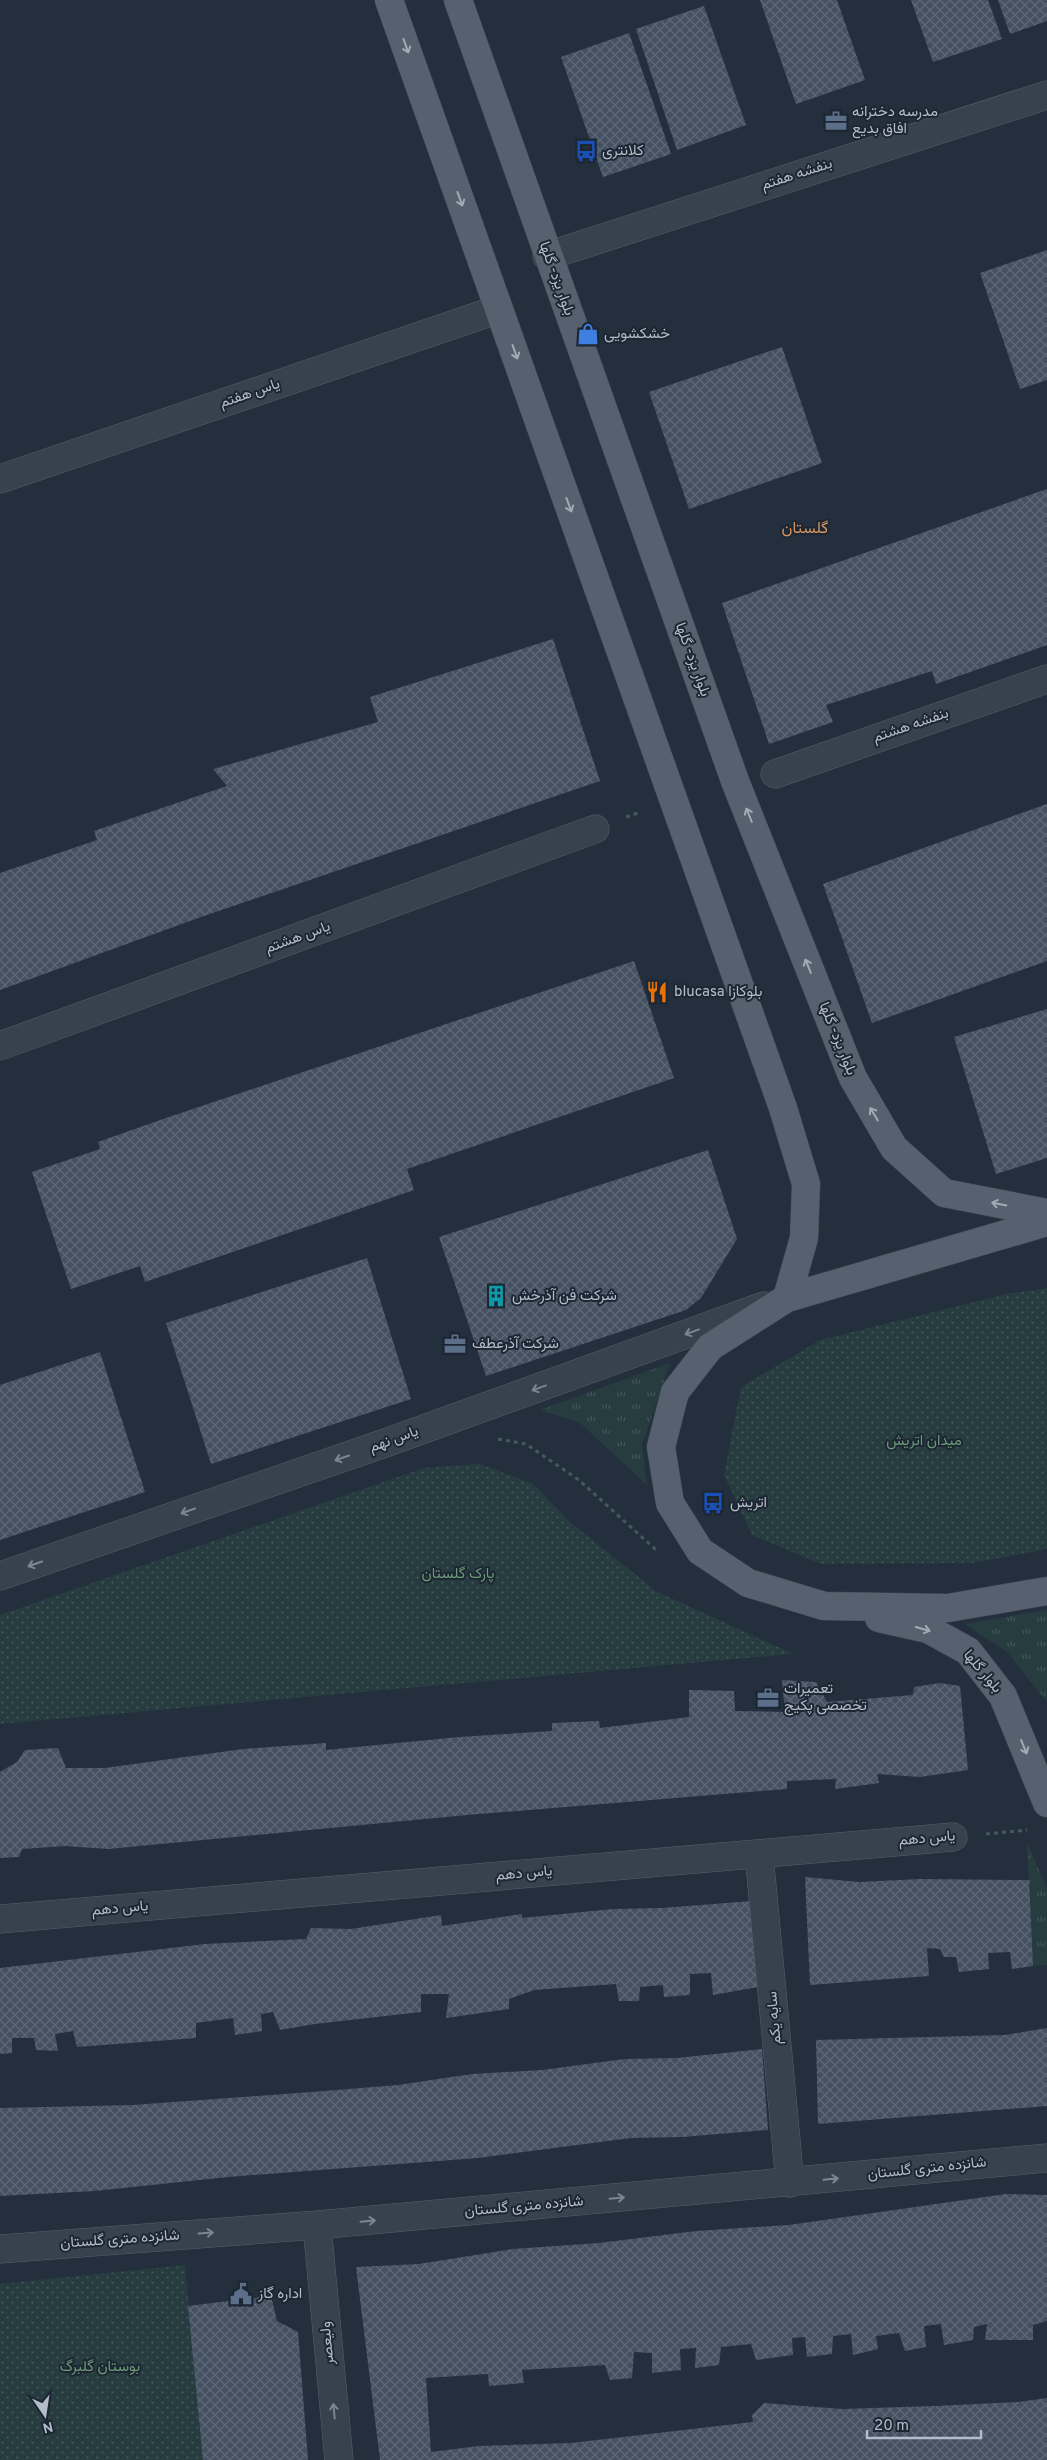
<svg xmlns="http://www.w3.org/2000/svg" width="1047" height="2460" font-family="Overpass,Vazirmatn,sans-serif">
  <defs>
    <pattern id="grass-tufts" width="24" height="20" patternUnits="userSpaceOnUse" patternTransform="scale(1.25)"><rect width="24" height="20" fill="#263c3f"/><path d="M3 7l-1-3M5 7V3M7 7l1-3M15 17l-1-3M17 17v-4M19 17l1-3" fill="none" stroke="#435659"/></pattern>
    <pattern id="park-dots" width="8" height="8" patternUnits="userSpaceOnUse" patternTransform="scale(1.25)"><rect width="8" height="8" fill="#263c3f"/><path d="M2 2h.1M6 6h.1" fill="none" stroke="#435659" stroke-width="1.8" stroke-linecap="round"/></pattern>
    <pattern id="building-cross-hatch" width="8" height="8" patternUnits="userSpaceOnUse" patternTransform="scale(1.25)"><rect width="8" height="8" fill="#455162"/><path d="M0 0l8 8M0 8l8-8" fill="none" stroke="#5d6877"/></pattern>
  </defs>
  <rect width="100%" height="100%" fill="#242f3e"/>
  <path fill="url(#grass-tufts)" d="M670 1363 642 1445 647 1485 579 1422 540 1410Z
    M1047 1610V1699L1046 1701 1008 1653 965 1624Z
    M1027 1843 1047 1888V1965L1033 1966Z"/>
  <path fill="url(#park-dots)" d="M1047 1288V1549L973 1563 821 1564 752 1535 724 1475 741 1387 820 1340 1007 1294Z
    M480 1464 533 1484 572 1524 656 1591 793 1654 0 1724V1615L424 1468Z
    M185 2265 203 2460H0V2284Z"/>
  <path fill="url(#building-cross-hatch)" d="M760 0H837L865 80 796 104Z
    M911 0H988L1002 39 933 62Z
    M998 0H1047V21L1010 34Z
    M704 6 746 125 677 150 636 29Z
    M629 33 671 154 603 177 561 57Z
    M1047 250V380L1020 389 980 273Z
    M782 347 822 463 689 509 649 392Z
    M1047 489V645L936 684 932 671 826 705 833 722 769 744 722 603Z
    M553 639 600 781 201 917 0 990V873L97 840 94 831 227 786 213 769 378 722 370 697Z
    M1047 804V961L872 1023 823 884Z
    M634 961 674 1078 407 1169 414 1190 145 1282 140 1266 71 1289 32 1172 100 1149 98 1142 163 1119Z
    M1047 1009V1158L996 1174 954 1037Z
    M708 1150 737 1239 701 1298 686 1310 486 1376 439 1237Z
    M367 1258 411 1399 211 1464 166 1323Z
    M100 1352 145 1492 0 1540V1385Z
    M782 1680 816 1682 827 1702 913 1695 914 1687 940 1683 960 1686 968 1770 920 1777 877 1774 879 1783 835 1789 836 1779 787 1781V1789L467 1815 108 1849 65 1846 22 1849 19 1857 0 1858V1772L17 1762 25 1750 58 1748 66 1768H105L243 1749 326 1743V1750L459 1737 552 1731V1723L599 1721 600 1728 689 1717V1690L734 1691 735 1711 785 1712Z
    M805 1877 859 1882 919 1879 1029 1880 1033 1966 1012 1969 1010 1952 988 1953 989 1969 959 1972 956 1957H944L940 1949 927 1948 929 1976 810 1985Z
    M752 1901 758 1987 713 1995 711 1973 690 1974V1995L664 1997 663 1985 640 1987 639 2001H619L616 1984 534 1990 509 1999V2009L446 2018 449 1994H421V2012L315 2024 280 2030 273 2012 261 2014 262 2031 235 2035 233 2018 196 2023V2038L77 2047 73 2031 55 2034 58 2051 36 2050 34 2038H12V2053L0 2054V1968L205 1944 306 1939 311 1928 351 1929 441 1915 442 1926 522 1914V1918L613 1909 662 1908Z
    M1047 2028V2106L818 2124 816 2040 1005 2035Z
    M762 2049 768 2130 682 2137 631 2138 478 2158 228 2177 94 2191 0 2196V2108L133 2105 312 2092 398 2085 472 2074 542 2070 625 2059 677 2058Z
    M1006 2194 1047 2195V2321L1033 2325V2340H985L987 2324 974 2327 973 2340 944 2345 941 2324 924 2326 926 2347 905 2351 899 2333 876 2336 878 2349 853 2355 851 2334 833 2336 832 2354 807 2357 805 2337 792 2338 793 2355 756 2360 751 2344 721 2347 719 2365 695 2368 696 2348 680 2349 681 2370 652 2373V2353L634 2352 632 2378 610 2380 605 2365 522 2370 524 2383 489 2386 488 2374 426 2378 431 2452 479 2446 571 2443 753 2422 752 2415 764 2403 842 2409 935 2406 1018 2402 1047 2398V2460H380L356 2267 419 2264 513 2249 599 2243 696 2231 789 2225Z
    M271 2296 277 2321 298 2332 308 2460H203L188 2306Z"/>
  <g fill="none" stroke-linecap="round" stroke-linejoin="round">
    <g stroke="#565f6c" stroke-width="29">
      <path id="minor" d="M547 256 1047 95
        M0 479 499 309
        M775 774 1047 679
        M0 1046 595 829
        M0 1576 388 1442 764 1306
        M759 1854 790 2183
        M0 1919 953 1837
        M317 2225 339 2460
        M0 2249 317 2225 1047 2158"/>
    </g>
    <g stroke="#414a57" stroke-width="29">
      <path id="major" d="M389 0 783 1108 806 1184 804 1238 787 1298
        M458 0 735 781 853 1078 894 1148 944 1193 1047 1213
        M1047 1222 787 1298 710 1347 675 1392 661 1447 670 1503 700 1551 748 1583 824 1606 948 1608 1047 1591
        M879 1618 928 1629 968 1651 1003 1696 1047 1803"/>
    </g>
    <path stroke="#44595c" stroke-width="3" stroke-dasharray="4 4" stroke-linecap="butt" d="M626 817 641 812
      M498 1439 526 1444 579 1480 655 1549H658
      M986 1834 1027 1830"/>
    <use href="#minor" stroke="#38414e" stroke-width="28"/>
    <use href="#major" stroke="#56606e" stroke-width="28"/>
  </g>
  <defs><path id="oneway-shaft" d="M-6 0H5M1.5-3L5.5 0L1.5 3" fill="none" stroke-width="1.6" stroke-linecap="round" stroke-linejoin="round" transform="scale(1.25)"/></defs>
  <g stroke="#a1aab7">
    <use href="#oneway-shaft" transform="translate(406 46) rotate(70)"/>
    <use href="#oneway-shaft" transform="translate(460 199) rotate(70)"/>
    <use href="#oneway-shaft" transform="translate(515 352) rotate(70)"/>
    <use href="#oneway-shaft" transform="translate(569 505) rotate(70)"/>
    <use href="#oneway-shaft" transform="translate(749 815) rotate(-112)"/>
    <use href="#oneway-shaft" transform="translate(808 966) rotate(-112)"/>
    <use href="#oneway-shaft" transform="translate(874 1114) rotate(-121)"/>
    <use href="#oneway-shaft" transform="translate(999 1204) rotate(-169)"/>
    <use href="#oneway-shaft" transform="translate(923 1629) rotate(16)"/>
    <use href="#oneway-shaft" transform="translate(1024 1747) rotate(68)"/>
  </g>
  <g stroke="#7c8592">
    <use href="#oneway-shaft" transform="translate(692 1332) rotate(160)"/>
    <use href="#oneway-shaft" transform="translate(539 1388) rotate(160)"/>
    <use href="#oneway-shaft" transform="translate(342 1458) rotate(161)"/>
    <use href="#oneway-shaft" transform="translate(188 1511) rotate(161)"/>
    <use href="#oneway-shaft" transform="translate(35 1564) rotate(161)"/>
    <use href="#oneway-shaft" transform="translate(831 2179) rotate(-6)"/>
    <use href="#oneway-shaft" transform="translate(617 2198) rotate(-5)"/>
    <use href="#oneway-shaft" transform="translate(368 2221) rotate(-5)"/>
    <use href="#oneway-shaft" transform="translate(206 2233) rotate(-4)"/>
    <use href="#oneway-shaft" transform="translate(334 2411) rotate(-95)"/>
  </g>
  <defs>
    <g id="office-bare" transform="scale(1.725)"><path d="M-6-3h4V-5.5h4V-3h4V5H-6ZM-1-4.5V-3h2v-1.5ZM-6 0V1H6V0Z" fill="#5c6f8a" stroke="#1d2633" stroke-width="2.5" paint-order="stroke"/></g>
    <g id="bus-bare" transform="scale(1.725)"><path d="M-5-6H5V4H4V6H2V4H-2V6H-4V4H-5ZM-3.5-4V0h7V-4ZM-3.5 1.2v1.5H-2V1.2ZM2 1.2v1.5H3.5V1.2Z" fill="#1a4fb4" stroke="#1d2633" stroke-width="2.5" paint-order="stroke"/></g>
    <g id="shop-bare" transform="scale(1.725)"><path d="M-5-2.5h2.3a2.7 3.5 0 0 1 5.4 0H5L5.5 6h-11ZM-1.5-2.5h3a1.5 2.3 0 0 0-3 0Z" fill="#3f7fe0" stroke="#1d2633" stroke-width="2.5" paint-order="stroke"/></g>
    <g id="restaurant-bare" transform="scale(1.725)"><path d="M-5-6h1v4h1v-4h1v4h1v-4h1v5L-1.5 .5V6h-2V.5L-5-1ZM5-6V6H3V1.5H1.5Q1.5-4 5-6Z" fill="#e8710a" stroke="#1d2633" stroke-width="2.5" paint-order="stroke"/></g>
    <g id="building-bare" transform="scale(1.725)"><path d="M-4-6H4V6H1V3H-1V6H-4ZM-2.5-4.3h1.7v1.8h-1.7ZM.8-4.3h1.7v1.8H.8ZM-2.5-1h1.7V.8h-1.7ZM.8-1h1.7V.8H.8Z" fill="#0f9aa8" stroke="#1d2633" stroke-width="2.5" paint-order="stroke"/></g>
    <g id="civic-bare" transform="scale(1.725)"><path d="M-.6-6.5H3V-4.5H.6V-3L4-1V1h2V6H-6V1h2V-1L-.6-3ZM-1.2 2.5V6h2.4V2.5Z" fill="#5c6f8a" stroke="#1d2633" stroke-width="2.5" paint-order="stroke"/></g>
  </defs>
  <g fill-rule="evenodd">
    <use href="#office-bare" x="836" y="121"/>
    <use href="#bus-bare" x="586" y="151"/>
    <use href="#shop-bare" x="588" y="334"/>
    <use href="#restaurant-bare" x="657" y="992"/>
    <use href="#building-bare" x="496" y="1296"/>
    <use href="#office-bare" x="455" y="1344"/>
    <use href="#bus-bare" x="713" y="1503"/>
    <use href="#office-bare" x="768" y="1698"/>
    <use href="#civic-bare" x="241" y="2294"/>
  </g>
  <g text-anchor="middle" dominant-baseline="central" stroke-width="4" stroke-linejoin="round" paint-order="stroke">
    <g font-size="15" fill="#b4bcc9" stroke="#1d2633" text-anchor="start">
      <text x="852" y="112">مدرسه دخترانه<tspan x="852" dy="17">افاق بدیع</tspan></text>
      <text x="602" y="151">کلانتری</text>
      <text x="604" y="334">خشکشویی</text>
      <text x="674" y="992">blucasa بلوکازا</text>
      <text x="512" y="1296">شرکت فن آذرخش</text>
      <text x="472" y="1344">شرکت آذرعطف</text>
      <text x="730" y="1503">اتریش</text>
      <text x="784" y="1689">تعمیرات<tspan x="784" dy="17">تخصصی پکیج</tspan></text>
      <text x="258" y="2294">اداره گاز</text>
    </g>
    <g font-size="15" fill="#b4bcc9" stroke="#1d2633">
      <text transform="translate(797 175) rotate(-18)">بنفشه هفتم</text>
      <text transform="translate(556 279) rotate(70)">بلوار یزد- گلها</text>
      <text transform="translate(250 394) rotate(-19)">یاس هفتم</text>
      <text transform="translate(692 660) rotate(70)">بلوار یزد- گلها</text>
      <text transform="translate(911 726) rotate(-19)">بنفشه هشتم</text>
      <text transform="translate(298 938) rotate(-20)">یاس هشتم</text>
      <text transform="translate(837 1039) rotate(68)">بلوار یزد- گلها</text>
      <text transform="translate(394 1440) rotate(-20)">یاس نهم</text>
      <text transform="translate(982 1672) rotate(50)">بلوار گلها</text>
      <text transform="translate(927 1839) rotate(-5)">یاس دهم</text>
      <text transform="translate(524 1874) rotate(-5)">یاس دهم</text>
      <text transform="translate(120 1909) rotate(-5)">یاس دهم</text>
      <text transform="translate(775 2018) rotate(-95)">سایه یکم</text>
      <text transform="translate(927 2169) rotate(-6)">شانزده متری گلستان</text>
      <text transform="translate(524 2207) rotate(-5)">شانزده متری گلستان</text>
      <text transform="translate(120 2240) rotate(-4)">شانزده متری گلستان</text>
      <text transform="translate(328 2343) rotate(-95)">ولیعصر</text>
    </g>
    <g font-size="15" fill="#6b9a76" stroke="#1d2633">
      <text x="924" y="1441">میدان اتریش</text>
      <text x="458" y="1574">پارک گلستان</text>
      <text x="100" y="2367">بوستان گلبرگ</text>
    </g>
    <g font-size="16" fill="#d59563" stroke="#1d2633">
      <text x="805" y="529">گلستان</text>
    </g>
  </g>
  <g transform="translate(45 2415) rotate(167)" stroke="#1d2633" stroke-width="4" paint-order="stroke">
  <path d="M0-4L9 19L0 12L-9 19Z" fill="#b4bcc9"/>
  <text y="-8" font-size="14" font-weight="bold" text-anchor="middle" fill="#b4bcc9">N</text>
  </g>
  <path d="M867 2430v8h114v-8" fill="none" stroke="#b4bcc9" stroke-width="2.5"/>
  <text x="874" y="2430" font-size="15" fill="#b4bcc9" stroke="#1d2633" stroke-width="4" paint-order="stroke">20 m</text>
</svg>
